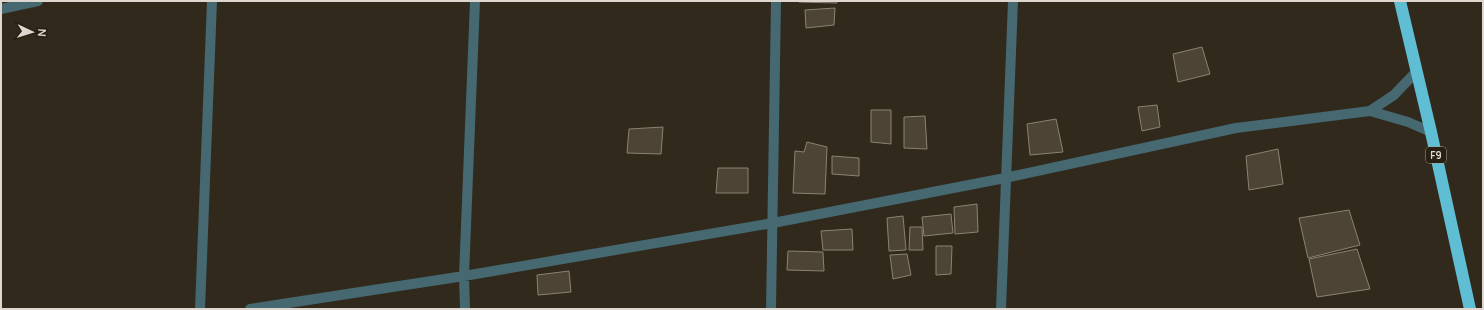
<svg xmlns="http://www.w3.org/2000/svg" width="1484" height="310" font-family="Manrope,sans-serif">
  <rect width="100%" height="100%" fill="#31291c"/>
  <path fill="#4d4436" stroke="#8c8272" d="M799 1H837V3L799 2Z
    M835 8 834 25 806 28 805 10Z
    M1202 47 1210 74 1178 82 1173 54Z
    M1157 105 1160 127 1142 131 1138 107Z
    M871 110H891V144L871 142Z
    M925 116 927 149 904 148V117Z
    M1056 119 1063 152 1030 155 1027 124Z
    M663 127 661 154 627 153 629 129Z
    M807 142 827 147 825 194 793 193 795 151 804 152Z
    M1278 149 1283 184 1249 190 1246 156Z
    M832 156 859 158V176L832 174Z
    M718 168H748V193H716Z
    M977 204 978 232 955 234 954 207Z
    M1349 210 1360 245 1308 258 1299 218Z
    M951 214 953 233 924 236 922 217Z
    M903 216 906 250 889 251 887 218Z
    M910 227H922L923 250H909Z
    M852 229 853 250H823L821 231Z
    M936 246H952L951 274 936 275Z
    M1357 249 1370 289 1317 297 1309 259Z
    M788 251 823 252 824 271 787 270Z
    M907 254 911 275 893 279 890 255Z
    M569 271 571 292 538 295 537 275Z"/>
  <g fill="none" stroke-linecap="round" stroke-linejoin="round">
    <path stroke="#456871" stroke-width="10" d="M1 9 38 1
      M1370 111 1408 122 1431 132
      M200 309 212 1
      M250 309 464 276 773 223 1005 178 1236 128 1370 111 1394 95 1416 72
      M465 309 464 276 475 1
      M771 309 776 1
      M1001 309 1013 1"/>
    <path stroke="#5fbed4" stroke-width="12" d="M1400 1 1431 132 1470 309"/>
  </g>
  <g text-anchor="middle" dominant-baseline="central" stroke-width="3" stroke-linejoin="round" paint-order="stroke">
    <rect fill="#271f12" stroke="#a6a096" stroke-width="1" x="1426" y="147" width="20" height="16" rx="3"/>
    <g font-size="10" font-weight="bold" fill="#ddd7cf">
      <text x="1436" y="155">F9</text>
    </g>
  </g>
  <rect width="1484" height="310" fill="none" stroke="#ddd7cf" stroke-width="4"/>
  <g transform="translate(32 32) rotate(94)" stroke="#271f12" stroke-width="3" paint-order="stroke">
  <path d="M0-3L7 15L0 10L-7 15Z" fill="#ddd7cf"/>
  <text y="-6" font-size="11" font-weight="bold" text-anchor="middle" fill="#ddd7cf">N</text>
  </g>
</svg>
